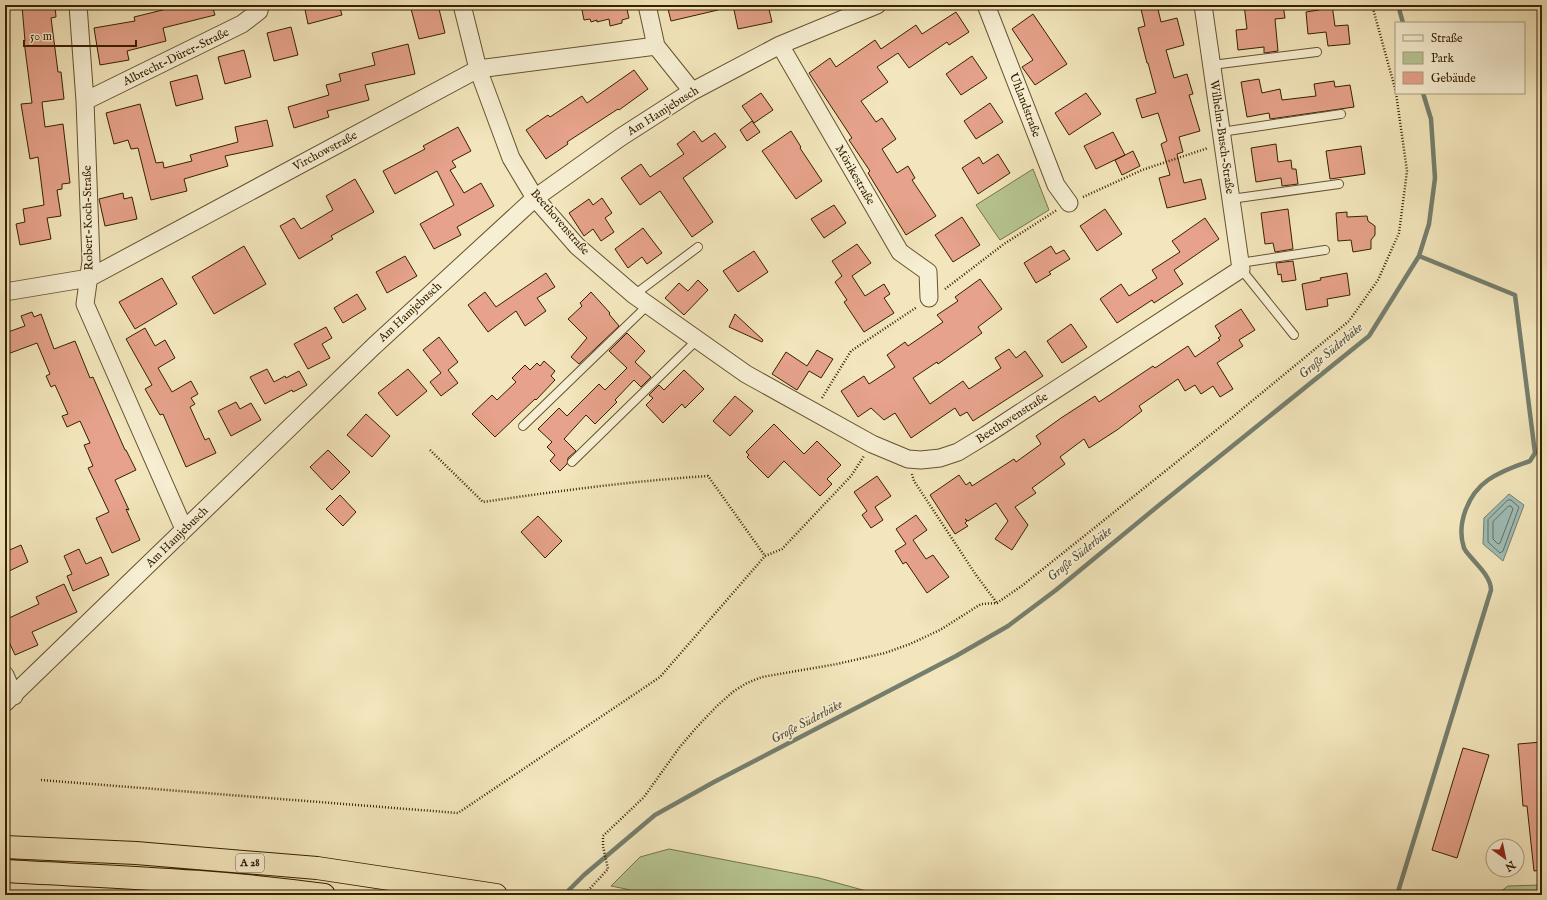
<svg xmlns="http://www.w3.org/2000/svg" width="1547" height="900" font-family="'IM FELL English',serif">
  <rect width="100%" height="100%" fill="#f3e6bc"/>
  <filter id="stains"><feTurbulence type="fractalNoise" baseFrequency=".005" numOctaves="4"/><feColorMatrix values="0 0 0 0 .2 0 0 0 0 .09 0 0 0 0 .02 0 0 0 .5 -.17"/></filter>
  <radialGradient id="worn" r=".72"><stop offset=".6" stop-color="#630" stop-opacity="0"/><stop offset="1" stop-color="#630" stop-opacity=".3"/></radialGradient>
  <path fill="#b7c693" stroke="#77744a" d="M1033 169 1049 210 1000 240 976 205Z
    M669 849 819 878 881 895H644L626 889 611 886 640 857Z
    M1542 885V895H1496L1508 886Z"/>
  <path fill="#9ebeb8" stroke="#757f6e" d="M1509 494 1524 505 1503 561 1483 544 1484 518Z"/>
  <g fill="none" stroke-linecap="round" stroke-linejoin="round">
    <path stroke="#6a705c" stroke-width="1" d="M1508 500H1511L1519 507 1503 551 1500 553 1488 542V520Z
      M1509 506H1511L1513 509 1500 543 1498 544 1493 539V522Z"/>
    <path stroke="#757f6e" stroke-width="4.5" d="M1398 5 1403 23
      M564 895 584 875 655 815 714 782 956 656 1008 626 1056 590 1158 506 1369 336 1419 256 1429 224 1435 178 1431 119 1423 93
      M1397 895 1491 590C1491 577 1478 566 1469 555 1467 553 1465 550 1464 548 1456 524 1468 494 1488 480 1501 471 1515 466 1530 461L1535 453 1515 295 1419 256"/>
  </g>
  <path fill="#e6a28b" stroke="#372100" d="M31 5H55L56 17 51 18 58 72H61L64 99 42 102 45 127 63 124 70 183 62 184V189L57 190 61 216 47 218 51 239 20 245 16 224 25 222 23 209 44 205 38 157 30 159 21 104 32 103 24 41H25L22 6Z
    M183 5H212L215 15 163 28 166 41 127 51 129 60 100 65 94 28 135 21 134 17Z
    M304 5H339L342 15 308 24Z
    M410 5H438L445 33 419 39Z
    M581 5H626L629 18 622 20V23L610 26 609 19 597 22V20L591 22 590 19 584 20Z
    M667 5H718V10L671 21Z
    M733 5H768L772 22 738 29Z
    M1140 5H1157L1161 22 1177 18 1184 45 1166 50 1174 78 1187 74 1193 94 1189 95 1200 131 1179 137 1183 152 1177 154 1184 183 1201 179 1206 199 1167 208 1159 178 1170 175 1161 144 1167 141 1158 113 1142 118 1136 99 1156 93 1148 63H1147L1138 28 1145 26Z
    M1244 5H1283L1285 18 1275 19 1278 51 1264 53V47L1238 50 1236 30 1247 29Z
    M1318 5H1332L1335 26 1348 25 1350 44 1328 46 1326 32 1308 34 1306 12 1319 10Z
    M956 12 969 32 949 45 947 42 909 68 898 53 877 67 888 82 861 101 876 122 882 118 896 139 882 149 897 173 908 166 915 178 912 180 936 216 906 235 868 173 870 171 849 140 852 138 809 73 830 58 836 67 875 40 881 49 916 25 922 34Z
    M1033 14 1067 64 1035 85 1022 67 1033 60 1012 29Z
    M291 27 298 55 274 61 267 33Z
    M408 44 415 74 365 85 369 100 327 111 329 117 294 128 288 107 329 95 326 85 341 81 339 74 375 65 372 53Z
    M244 50 251 77 225 84 218 57Z
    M972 56 987 78 961 95 946 74Z
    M634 70 648 89 619 110 618 109 567 142 568 144 546 159 526 130 548 115 550 117 582 96 587 103Z
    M197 75 203 99 176 106 170 82Z
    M1259 79 1262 93 1280 89 1282 100 1316 96 1314 84 1334 81 1335 87 1350 85 1354 107 1270 119 1269 113 1247 117 1241 82Z
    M761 93 773 110 754 123 742 106Z
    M1086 93 1101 114 1069 135 1055 113Z
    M990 103 1003 122 976 139 964 121Z
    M140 104 156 163 163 162 164 168 192 161 190 155 238 142 235 127 267 120 273 146 225 156 228 166 184 179 187 191 151 200 138 148 131 149 128 140 114 144 106 113Z
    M752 121 760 132 747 141 740 130Z
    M458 127 471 151 452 161 456 167 450 170 464 193 481 183 494 206 457 227 461 235 434 249 420 224 454 205 437 171 395 194 383 171 425 149 423 146Z
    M694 131 702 142 715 133 726 147 683 178 713 222 692 237 660 191 640 205 621 178 641 164 650 177 684 154 677 144Z
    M791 131 801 147 800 148 822 181 796 199 762 151Z
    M1113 132 1125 155 1096 169 1084 146Z
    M1276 144 1278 162 1291 160 1292 169H1296L1298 184 1282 186 1281 178 1256 182 1251 148Z
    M1361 146 1365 174 1330 179 1326 151Z
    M1133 151 1140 166 1122 175 1115 160Z
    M998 154 1010 173 978 194 962 168 979 157 983 164Z
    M355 179 374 212 331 236 333 239 299 259 280 226 294 218 301 229 333 210 326 196Z
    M123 193 124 199 132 197 137 219 105 226 99 199Z
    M602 198 612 213 605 218 614 232 601 241 593 229 584 236 569 213 589 199 593 205Z
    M834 205 846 223 824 238 811 219Z
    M1105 209 1122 234 1097 251 1080 226Z
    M1288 209 1293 249 1275 252 1273 243 1265 244 1261 213Z
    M1347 212V217L1367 216 1368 221 1375 226V235L1371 240V249L1353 252 1351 240 1338 241 1336 213Z
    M962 217 980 245 953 262 935 235Z
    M1205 218 1219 239 1174 270 1183 284 1154 303 1152 300 1117 323 1100 299 1121 284 1129 296 1157 278 1152 270 1180 252 1172 241Z
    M643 228 662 253 647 264 642 257 628 268 615 249Z
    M857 244 871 263 852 276 865 296 884 284 890 294 884 298 894 313 864 332 844 302 847 300 835 282 842 276 832 261Z
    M244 246 266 284 214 314 192 277Z
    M1051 246 1056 254 1064 250 1070 259 1049 272 1051 274 1036 283 1024 263Z
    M754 251 768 272 738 292 723 271Z
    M405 256 417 276 387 293 376 272Z
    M1293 261 1296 280 1282 282 1281 274 1278 275 1276 263Z
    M546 273 555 287 537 298 546 311 525 326 516 311 488 332 468 305 485 292 496 307Z
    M1347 273 1350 295 1327 299 1328 306 1306 310 1302 284 1321 280 1320 278Z
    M162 278 177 304 135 329 119 302Z
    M980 279 1002 309 978 327 982 333 938 364 937 362 913 378 930 404 963 381 969 389 1001 368 995 358 1009 349 1016 358 1025 351 1043 376 973 421 967 412 960 416 955 408 911 438 895 413 884 420 871 408 858 417 841 391 864 376 869 384 895 367 887 355 905 342 908 346 943 322 937 315 958 301 955 297Z
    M698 280 708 290 684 315 665 298 679 283 688 291Z
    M591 292 610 313 609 314 619 326 579 364 571 357 587 338 568 319 582 306 580 303Z
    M357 294 366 309 343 323 334 308Z
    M1241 309 1255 330 1239 340 1243 346 1217 363 1233 389 1220 397 1213 386 1201 394 1195 385 1185 391 1178 379 1139 406 1142 411 1117 430 1089 448 1084 439 1060 457 1065 464 1032 488 1036 493 1015 507 1028 525 1012 550 995 539 1008 521 996 503 968 521 965 519 967 521 965 523 968 526 955 534 930 495 959 475 966 485 970 482 972 486 1014 459 1016 462 1041 444 1036 436 1061 418 1095 396 1099 402 1153 366 1155 368 1188 346 1195 357 1220 340 1218 338 1221 336 1215 326Z
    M32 312 34 317 41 314 54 349 75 341 90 378 93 377 125 450H126L136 470 115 480 129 510 126 509 140 540 112 553 96 518 109 512 88 468 93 466 84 445 90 443 80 421 67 427 62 416 68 414 55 385 51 387 46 376 50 374 37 343 5 355V333L25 326 21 316Z
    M735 314 763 340 762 342 729 327Z
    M1071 324 1087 347 1062 363 1047 341Z
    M326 327 332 338 322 344 330 358 308 369 294 344Z
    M145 328 155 346 165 340 175 358 158 368 172 392 191 381 198 394 191 398 195 404 190 407 205 440 209 438 216 453 186 467 163 414 160 415 145 389 152 385 126 339Z
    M627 333 645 351 635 362 651 377 641 387 634 380 615 400 617 402 595 424 586 415 564 439 576 451 568 458 567 464 560 471 550 461 555 455 547 447 552 442 538 429 559 408 567 416 599 384 605 390 627 368 609 351Z
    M439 337 458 362 448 370 458 383 441 396 430 382 441 373 423 350Z
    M817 350 833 359 821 378 809 371 797 390 772 374 786 352 807 366Z
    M544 361 555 371 551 376 555 380 536 400 535 399 495 437 472 414 492 395 497 400 516 382 512 378 525 365 530 370 537 363 540 366Z
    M267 369 274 382 285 376 286 378 299 371 307 385 293 392 292 390 265 404 250 377Z
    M408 369 427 391 397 416 378 393Z
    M684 370 704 389 685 408 682 404 663 423 646 405 653 398 649 395 659 385 664 390Z
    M735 396 753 411 730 436 713 421Z
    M236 402 240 409 251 403 261 420 231 436 218 411Z
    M366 414 390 436 372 457 347 435Z
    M774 424 804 454 817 441 841 465 827 479 832 484 820 496 784 461 768 478 747 457 749 455 746 452Z
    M328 450 350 472 332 490 310 467Z
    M877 476 891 496 875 507 883 520 871 528 862 515 867 511 854 492Z
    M340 495 356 512 343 526 326 509Z
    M916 515 927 530 913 540 926 559 933 555 949 577 927 593 906 562 903 564 895 551 906 544 896 529Z
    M538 516 562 541 545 558 521 532Z
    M21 545 28 562 5 573V552Z
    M79 549 86 564 101 557 109 575 73 591 67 576 72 574 64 556Z
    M64 584 77 612 32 632 38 645 15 655 5 633V620L39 604 36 597Z
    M1542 742V870L1534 871 1527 806H1523L1518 744Z
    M1463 748 1489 755 1457 858 1432 850Z"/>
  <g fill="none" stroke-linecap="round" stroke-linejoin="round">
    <g stroke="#66522f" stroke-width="10">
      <path id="lane" d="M1212 65 1317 52
        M1221 132 1341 114
        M1231 199 1339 184
        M1240 263 1325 250
        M1241 269 1294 335
        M634 295 698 247
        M523 426 648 305
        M572 462 698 339"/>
    </g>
    <g stroke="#66522f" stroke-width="19">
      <path id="street" d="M78 5 85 101 91 261 85 304 184 529
        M462 5 478 69 511 158 535 198 577 246 634 295 746 374 872 444 908 459 921 460 940 458 958 452 986 435 1241 269 1203 5
        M647 5 656 46 688 86 691 92
        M986 5 1056 185 1069 203
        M780 45 900 252 928 272 929 298
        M85 101 242 24 259 11 260 5
        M5 292 89 278 478 69 656 46
        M5 675 14 696
        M5 703 374 346 535 198 621 137 691 92 780 45 877 5"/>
    </g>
    <g stroke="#372100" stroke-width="24">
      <path id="highway" d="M5 847 136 853 317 868 496 895
        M5 871C111 877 218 880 324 895"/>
    </g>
    <path stroke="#372100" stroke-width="2.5" stroke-dasharray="1 2" stroke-linecap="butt" d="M1372 5 1396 92
      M1083 197 1142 170 1208 148
      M945 289 1004 244 1057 210
      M822 398 851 351 917 307
      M430 450 483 502C558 491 632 481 708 476L765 556
      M912 474 914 481 976 575 997 603
      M41 780 458 813 660 677 765 556 782 549 851 476 864 456
      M584 895 608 869 603 846V836L644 797 679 748 696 728 716 707 734 691 747 683 762 677 837 664 885 653 910 644 940 630 981 604 997 603 1023 585 1229 420 1349 321 1378 280 1399 233 1407 171 1396 93"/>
    <use href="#lane" stroke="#f7efd3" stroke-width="8"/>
    <use href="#street" stroke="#f7efd3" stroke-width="17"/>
    <use href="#highway" stroke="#f3e6bc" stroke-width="22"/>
  </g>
  <g text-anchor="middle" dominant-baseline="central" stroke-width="3.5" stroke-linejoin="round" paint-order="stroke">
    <rect fill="#f7efd3" stroke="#715f3f" stroke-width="1" x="236" y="854" width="28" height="18" rx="3"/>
    <g font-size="11" font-weight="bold" fill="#372100">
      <text x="250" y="863">A 28</text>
    </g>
    <g font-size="12" fill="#372100" stroke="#f7efd3">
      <text transform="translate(176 57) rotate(-26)">Albrecht-Dürer-Straße</text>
      <text transform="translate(1025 105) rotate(69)">Uhlandstraße</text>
      <text transform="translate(663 111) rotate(-32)">Am Hamjebusch</text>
      <text transform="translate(1222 137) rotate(82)">Wilhelm-Busch-Straße</text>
      <text transform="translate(325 151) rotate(-28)">Virchowstraße</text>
      <text transform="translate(855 175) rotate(60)">Mörikestraße</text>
      <text transform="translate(88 218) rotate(-91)">Robert-Koch-Straße</text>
      <text transform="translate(560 222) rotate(49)">Beethovenstraße</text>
      <text transform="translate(410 312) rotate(-43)">Am Hamjebusch</text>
      <text transform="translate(1012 418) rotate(-33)">Beethovenstraße</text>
      <text transform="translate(177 537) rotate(-44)">Am Hamjebusch</text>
    </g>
    <g font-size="13" font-style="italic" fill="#565037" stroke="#f7efd3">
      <text transform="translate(1331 351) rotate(-40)">Große Süderbäke</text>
      <text transform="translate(1080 554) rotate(-39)">Große Süderbäke</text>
      <text transform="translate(807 722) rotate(-28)">Große Süderbäke</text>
    </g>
  </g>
  <rect width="1547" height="900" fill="none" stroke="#f3e6bc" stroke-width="20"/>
  <rect x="6" y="6" width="1535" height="888" fill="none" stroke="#372100" stroke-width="2"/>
  <rect x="10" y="10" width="1527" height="880" fill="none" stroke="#372100"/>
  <rect x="1395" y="22" width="130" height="72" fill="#f7efd3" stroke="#aa9d7f"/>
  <rect x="1403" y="35" width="20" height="6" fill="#f7efd3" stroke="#aa9d7f"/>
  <text x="1431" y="42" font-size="12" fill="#372100">Straße</text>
  <rect x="1403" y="52" width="20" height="12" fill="#b7c693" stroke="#aa9d7f"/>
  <text x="1431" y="62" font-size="12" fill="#372100">Park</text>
  <rect x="1403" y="72" width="20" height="12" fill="#e6a28b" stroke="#aa9d7f"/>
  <text x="1431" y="82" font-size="12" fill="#372100">Gebäude</text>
  <g transform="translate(1505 858) rotate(147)"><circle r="19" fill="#f7efd3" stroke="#aa9d7f"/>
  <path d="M0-3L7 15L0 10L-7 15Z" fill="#8f2418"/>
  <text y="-6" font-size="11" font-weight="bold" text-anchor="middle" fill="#372100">N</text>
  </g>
  <path d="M24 40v6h112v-6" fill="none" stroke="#372100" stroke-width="2"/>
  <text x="30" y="40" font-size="12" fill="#372100" stroke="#f7efd3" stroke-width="3" paint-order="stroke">50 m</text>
  <rect width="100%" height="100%" filter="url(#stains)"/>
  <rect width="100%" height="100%" fill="url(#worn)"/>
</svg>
